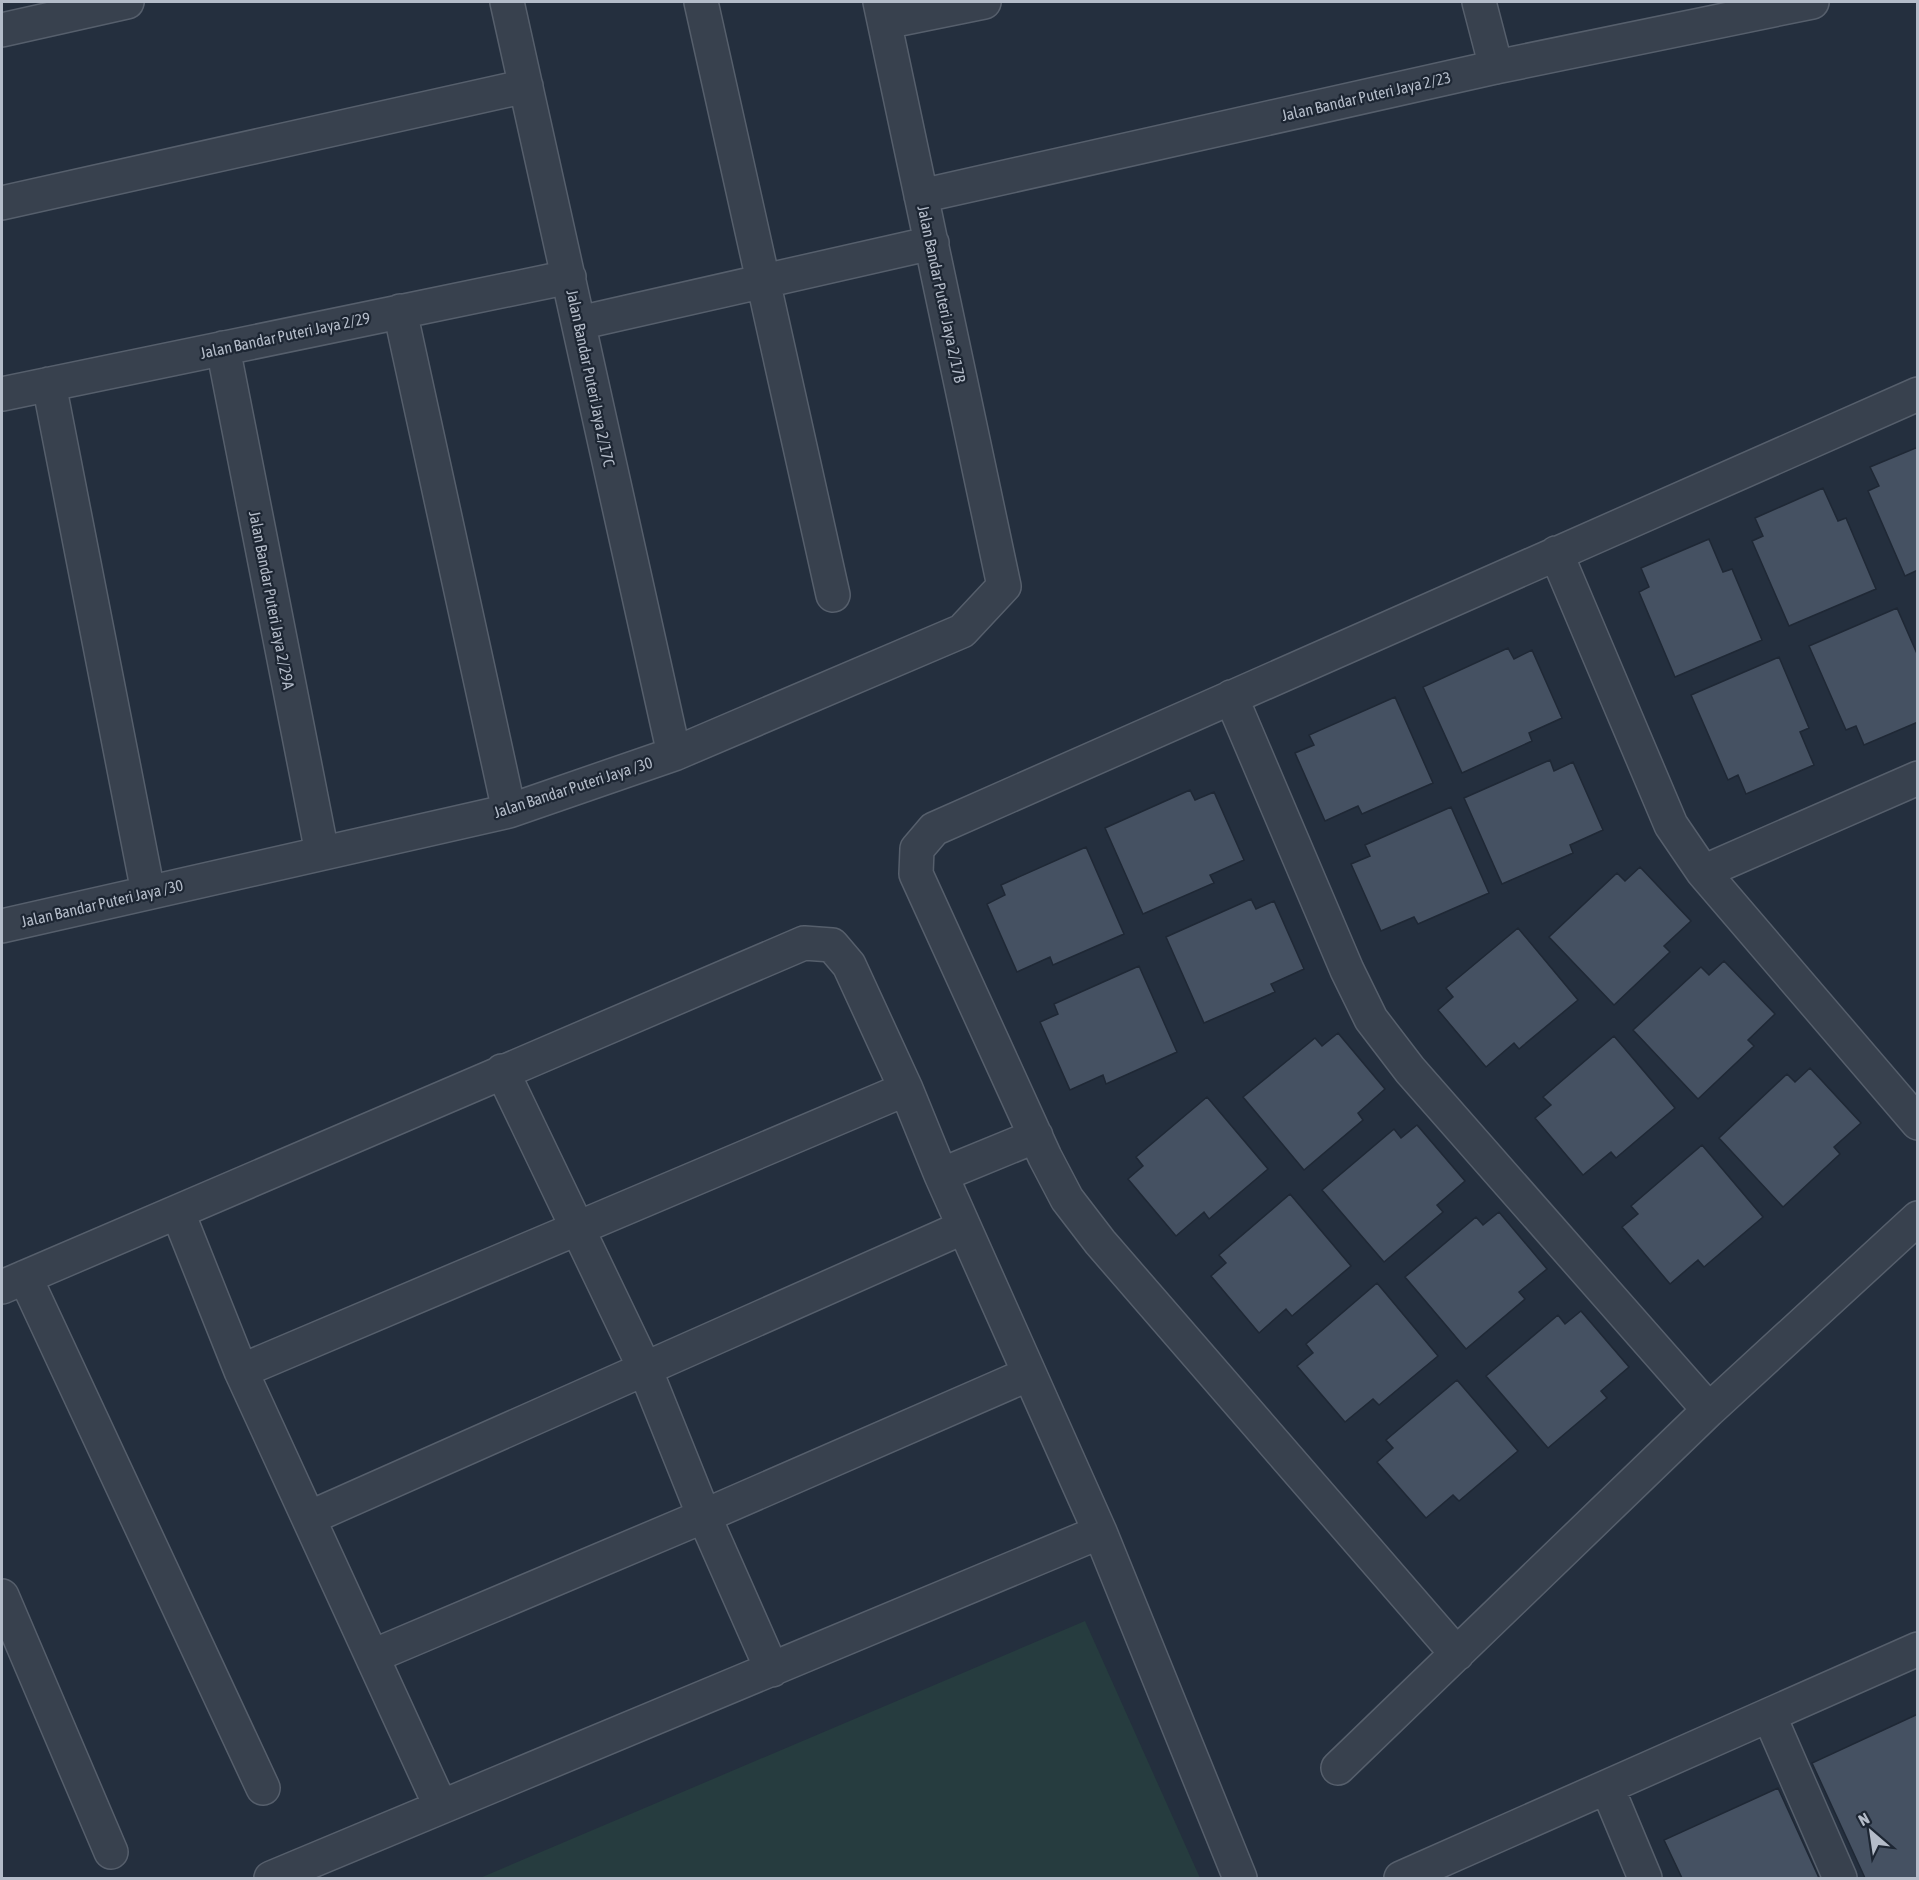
<svg xmlns="http://www.w3.org/2000/svg" width="1919" height="1880" font-family="'Asap Condensed',sans-serif">
  <rect width="100%" height="100%" fill="#242f3e"/>
  <path fill="#263c3f" d="M1085 1621 1200 1878H480Z"/>
  <path fill="#455162" stroke="#1f2835" stroke-width="1.5" d="M1918 447V570L1905 576 1868 491 1879 486 1870 467Z
    M1823 488 1838 521 1846 518 1876 589 1789 626 1752 541 1763 536 1755 518Z
    M1709 539 1723 572 1732 569 1762 640 1675 677 1639 592 1649 587 1641 568Z
    M1897 608 1918 656V722L1864 745 1856 726 1846 730 1809 646Z
    M1508 648 1514 659 1532 650 1562 718 1529 733 1532 741 1462 773 1423 687Z
    M1779 657 1809 728 1800 732 1814 765 1746 794 1738 775 1728 780 1691 695Z
    M1395 697 1433 783 1362 814 1358 806 1325 821 1295 753 1314 745 1309 735Z
    M1550 760 1554 771 1573 762 1603 830 1570 845 1573 853 1502 884 1464 798Z
    M1190 790 1195 800 1214 792 1244 860 1210 875 1214 883 1143 914 1105 828Z
    M1451 807 1489 893 1418 924 1414 917 1381 931 1351 864 1370 856 1365 845Z
    M1086 847 1124 934 1053 965 1050 957 1017 972 987 904 1005 895 1001 885Z
    M1640 867 1691 921 1664 946 1670 952 1614 1005 1549 937 1617 873 1625 881Z
    M1251 899 1256 909 1274 901 1304 969 1271 984 1275 992 1204 1023 1166 937Z
    M1518 928 1578 1000 1519 1049 1514 1043 1486 1067 1438 1010 1453 997 1446 988Z
    M1724 961 1775 1014 1748 1040 1754 1046 1698 1099 1633 1030 1701 967 1709 975Z
    M1139 966 1177 1052 1106 1084 1103 1075 1070 1090 1040 1022 1058 1014 1054 1004Z
    M1338 1033 1385 1089 1358 1113 1363 1120 1304 1170 1243 1097 1315 1038 1322 1046Z
    M1614 1036 1675 1108 1616 1158 1611 1152 1583 1175 1535 1118 1551 1105 1543 1097Z
    M1810 1068 1861 1123 1834 1147 1840 1154 1783 1207 1719 1138 1787 1074 1795 1082Z
    M1207 1097 1268 1169 1209 1219 1204 1212 1176 1236 1128 1179 1143 1166 1136 1157Z
    M1417 1125 1465 1181 1437 1205 1443 1212 1384 1262 1322 1190 1394 1129 1401 1138Z
    M1702 1145 1763 1217 1704 1267 1698 1260 1670 1284 1622 1227 1638 1214 1631 1206Z
    M1290 1194 1351 1266 1292 1316 1286 1309 1259 1333 1211 1276 1226 1263 1219 1255Z
    M1499 1212 1547 1269 1519 1292 1525 1299 1466 1349 1405 1277 1476 1217 1483 1225Z
    M1377 1283 1438 1356 1379 1405 1373 1399 1345 1422 1297 1366 1313 1353 1306 1344Z
    M1581 1311 1629 1367 1601 1391 1607 1398 1548 1448 1486 1376 1558 1315 1565 1324Z
    M1457 1380 1518 1451 1459 1501 1453 1495 1426 1518 1377 1462 1393 1448 1386 1440Z
    M1918 1714V1878H1865L1812 1763Z
    M1778 1788 1819 1878H1682L1664 1840Z"/>
  <g fill="none" stroke-linecap="round" stroke-linejoin="round">
    <g stroke="#565f6c" stroke-width="36">
      <path id="minor" d="M507 2 674 754
        M701 2 833 595
        M1479 2 1496 67
        M885 22 984 2
        M2 30 127 2
        M921 196 1496 67 1812 2
        M2 203 526 86
        M400 311 509 811
        M579 323 932 243
        M223 348 322 853
        M49 384 148 892
        M2 394 569 277
        M1556 553 1671 825 1703 872 1918 1123
        M1231 697 1347 970 1371 1019 1410 1070 1709 1410
        M1703 872 1918 778
        M2 926 509 811 674 754 962 631 1004 586 880 2
        M502 1071 645 1369 704 1516 772 1670
        M941 1175 1036 1136
        M178 1213 241 1371 441 1807
        M25 1277 263 1788
        M2 1287 804 943 832 945 849 965 906 1089 941 1175 1100 1532 1240 1878
        M241 1371 906 1089
        M309 1518 964 1227
        M2 1596 111 1852
        M1457 1654 1100 1242 1067 1199 1045 1157 916 874 917 849 934 829 1918 394
        M373 1656 704 1516 1029 1374
        M1769 1715 1840 1878
        M1338 1768 1709 1410 1918 1218
        M1607 1787 1645 1878
        M271 1878 1100 1532
        M1401 1878 1918 1649"/>
    </g>
    <use href="#minor" stroke="#38414e" stroke-width="33"/>
  </g>
  <g text-anchor="middle" dominant-baseline="central" stroke-width="4.5" stroke-linejoin="round" paint-order="stroke">
    <g font-size="16" fill="#b4bcc9" stroke="#1d2633">
      <text transform="translate(1366 96) rotate(-13)">Jalan Bandar Puteri Jaya 2/23</text>
      <text transform="translate(942 294) rotate(78)">Jalan Bandar Puteri Jaya 2/17B</text>
      <text transform="translate(285 335) rotate(-12)">Jalan Bandar Puteri Jaya 2/29</text>
      <text transform="translate(591 378) rotate(78)">Jalan Bandar Puteri Jaya 2/17C</text>
      <text transform="translate(272 600) rotate(79)">Jalan Bandar Puteri Jaya 2/29A</text>
      <text transform="translate(573 787) rotate(-18)">Jalan Bandar Puteri Jaya /30</text>
      <text transform="translate(102 903) rotate(-13)">Jalan Bandar Puteri Jaya /30</text>
    </g>
  </g>
  <rect width="1919" height="1880" fill="none" stroke="#b4bcc9" stroke-width="6"/>
  <g transform="translate(1871 1832) rotate(331)" stroke="#1d2633" stroke-width="4.5" paint-order="stroke">
  <path d="M0-4.5L10 22L0 15L-10 22Z" fill="#b4bcc9"/>
  <text y="-9" font-size="16" font-weight="bold" text-anchor="middle" fill="#b4bcc9">N</text>
  </g>
</svg>
